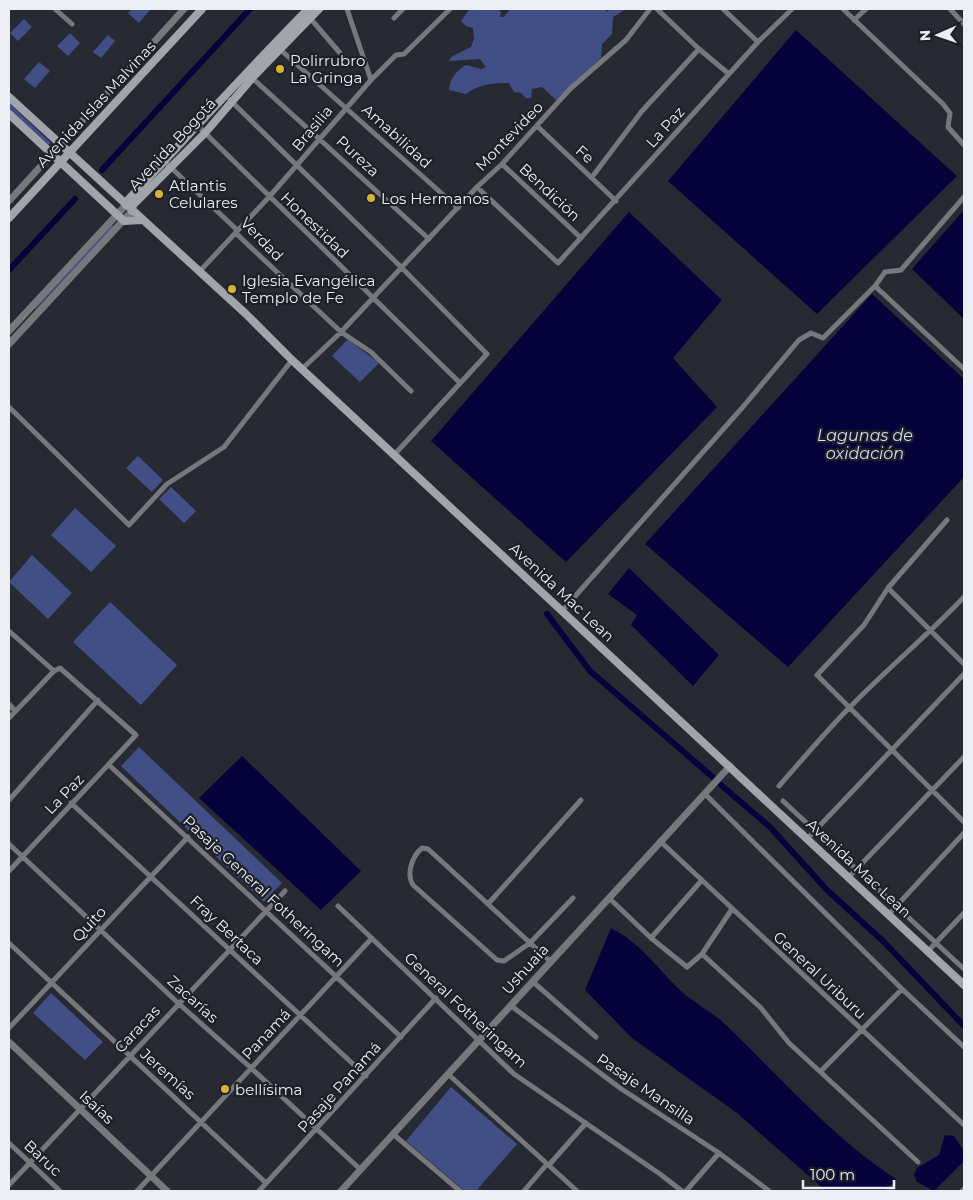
<svg xmlns="http://www.w3.org/2000/svg" width="973" height="1200" font-family="Montserrat,sans-serif">
  <rect width="100%" height="100%" fill="#272a32"/>
  <path fill="#424f87" d="M132 9H148L150 10 139 23 128 13Z
    M461 9H498L501 12 500 17H504L510 9H603L608 12V9H626L613 17 612 34 602 44 601 58 556 100 542 87 532 89 531 98H526L521 93 514 92 509 83C493 83 479 84 466 94L449 90C450 78 456 71 466 65L481 69 486 67 480 59 449 61 451 57 471 47 474 39 473 28 466 26 461 21 469 10Z
    M24 19 32 27 18 41 10 33Z
    M70 33 80 43 68 56 57 46Z
    M108 35 115 41 101 58 93 52Z
    M39 62 50 71 35 88 24 79Z
    M9 103 51 143 47 146 9 110Z
    M111 224 114 227 36 309 33 306Z
    M348 339 379 363 360 382 332 356Z
    M138 456 163 480 152 492 126 468Z
    M171 487 196 511 184 523 159 499Z
    M75 508 116 546 91 572 51 535Z
    M32 555 72 593 48 619 9 582Z
    M110 602 177 665 141 705 73 642Z
    M139 747 282 883 264 902 121 766Z
    M51 993 103 1042 85 1060 33 1013Z
    M451 1087 517 1144 476 1191H465L406 1141Z"/>
  <path fill="#06023c" d="M796 30 957 176 817 314 668 181Z
    M964 210V319L912 269Z
    M629 212 722 300 673 358 717 407 566 562 431 441Z
    M872 294 964 379V477L788 667 645 544Z
    M629 568 719 655 693 686 631 625 637 615 608 594Z
    M242 756 361 871 321 910 199 798Z
    M611 928C643 945 656 967 681 991 695 1004 713 1012 727 1026 781 1078 832 1137 896 1179L885 1191H826L737 1113 632 1038 585 990Z
    M945 1135 954 1136 964 1151V1161L934 1191 917 1182 914 1175 917 1168 939 1155Z"/>
  <g fill="none" stroke-linecap="round" stroke-linejoin="round">
    <path stroke="#06023c" stroke-width="6" d="M102 170 250 9
      M9 270 75 199
      M547 614 590 671 715 779
      M721 785 770 827 827 890 884 942 964 1026"/>
    <path stroke="#76787c" stroke-width="5" d="M55 9 72 24
      M347 9 371 80
      M657 9 699 49 729 74
      M723 9 758 42
      M843 9 943 104 950 113 948 127 964 145
      M950 9 964 24
      M310 18 340 53
      M394 18 403 9
      M854 20 866 9
      M274 44 458 208
      M250 76 429 239
      M230 100 401 267 487 354 394 455
      M198 126 459 382
      M537 126 616 201
      M164 161 236 229V233L244 241 341 332 371 352 411 391
      M502 164 581 238
      M592 177 642 111 699 49
      M477 187 558 263 758 42 792 9
      M964 197 901 270 885 272 875 286 964 369
      M199 272 269 197 371 80 396 55 404 54 450 9
      M302 369 341 332 477 187 502 164 570 89 626 40 650 9
      M9 407 129 525 167 484 224 447 292 360
      M947 520 888 588 864 625 817 675 964 822
      M888 588 964 664
      M562 611 742 408 799 340 811 333 823 338 875 286
      M9 631 54 671
      M9 704 15 711
      M9 718 54 671 60 668 136 735 9 871
      M109 765 401 1037
      M779 786C803 759 826 731 851 706 888 668 928 635 964 597
      M704 793 902 989 964 1047
      M9 800 98 700
      M783 801 964 969
      M71 803 366 1076
      M807 839 964 674
      M660 841 964 1125
      M9 844 178 1003 251 1068 361 1170
      M849 877 964 757
      M609 898 651 938 687 967 702 954 732 909
      M488 904 581 800
      M338 906 514 1074 660 1174 682 1191
      M889 914 964 833
      M651 938 702 880
      M9 943 266 1183
      M928 951 964 913
      M702 954 761 1008 789 1043 918 1162
      M550 961C509 924 469 886 428 849L422 848C412 856 406 874 413 885L497 960 504 961 530 943 573 898
      M532 981 596 1037
      M510 1005 620 1088 719 1153 769 1191
      M9 1028 188 837
      M821 1071 902 989
      M449 1075 577 1191
      M393 1134 460 1191
      M9 1143 60 1191
      M549 1165 586 1123
      M9 1185 285 891
      M137 1191 372 938
      M259 1191 436 998
      M524 1191 547 1164
      M686 1191 719 1153
      M962 1191 964 1189"/>
    <path stroke="#76787c" stroke-width="7" d="M9 201 184 9
      M9 331 126 205
      M9 344 132 211
      M9 1042 167 1191
      M341 1191 730 766"/>
    <path stroke="#a1a4ab" stroke-width="8" d="M9 97 246 314 292 360 964 985
      M9 114 124 221 142 220
      M126 205V202C187 137 246 72 308 9
      M132 211 133 205 205 133 253 77 319 9
      M9 218 202 9"/>
  </g>
  <g fill="#d8b434" stroke="#1e2028" stroke-width="2">
    <circle cx="280" cy="69" r="5"/>
    <circle cx="159" cy="194" r="5"/>
    <circle cx="371" cy="198" r="5"/>
    <circle cx="232" cy="289" r="5"/>
    <circle cx="225" cy="1089" r="5"/>
  </g>
  <g text-anchor="middle" dominant-baseline="central" stroke-width="4.5" stroke-linejoin="round" paint-order="stroke">
    <g font-size="15" fill="#eceef4" stroke="#1e2028" text-anchor="start">
      <text x="290" y="60">Polirrubro<tspan x="290" dy="17">La Gringa</tspan></text>
      <text x="169" y="185">Atlantis<tspan x="169" dy="17">Celulares</tspan></text>
      <text x="381" y="198">Los Hermanos</text>
      <text x="242" y="280">Iglesia Evangélica<tspan x="242" dy="17">Templo de Fe</tspan></text>
      <text x="235" y="1089">bellísima</text>
    </g>
    <g font-size="15" fill="#eceef4" stroke="#1e2028">
      <text transform="translate(96 104) rotate(-47)">Avenida Islas Malvinas</text>
      <text transform="translate(665 127) rotate(-48)">La Paz</text>
      <text transform="translate(312 128) rotate(-50)">Brasilia</text>
      <text transform="translate(397 136) rotate(42)">Amabilidad</text>
      <text transform="translate(509 136) rotate(-46)">Montevideo</text>
      <text transform="translate(172 144) rotate(-47)">Avenida Bogotá</text>
      <text transform="translate(585 154) rotate(42)">Fe</text>
      <text transform="translate(358 156) rotate(43)">Pureza</text>
      <text transform="translate(550 192) rotate(43)">Bendición</text>
      <text transform="translate(315 225) rotate(44)">Honestidad</text>
      <text transform="translate(262 239) rotate(46)">Verdad</text>
      <text transform="translate(562 592) rotate(43)">Avenida Mac Lean</text>
      <text transform="translate(64 794) rotate(-46)">La Paz</text>
      <text transform="translate(859 868) rotate(43)">Avenida Mac Lean</text>
      <text transform="translate(264 891) rotate(43)">Pasaje General Fotheringam</text>
      <text transform="translate(89 924) rotate(-47)">Quito</text>
      <text transform="translate(227 930) rotate(43)">Fray Bertaca</text>
      <text transform="translate(525 969) rotate(-48)">Ushuaia</text>
      <text transform="translate(820 975) rotate(43)">General Uriburu</text>
      <text transform="translate(193 999) rotate(42)">Zacarías</text>
      <text transform="translate(466 1010) rotate(43)">General Fotheringam</text>
      <text transform="translate(137 1029) rotate(-47)">Caracas</text>
      <text transform="translate(266 1034) rotate(-47)">Panamá</text>
      <text transform="translate(168 1074) rotate(42)">Jeremías</text>
      <text transform="translate(339 1087) rotate(-48)">Pasaje Panamá</text>
      <text transform="translate(646 1089) rotate(34)">Pasaje Mansilla</text>
      <text transform="translate(97 1107) rotate(43)">Isaías</text>
      <text transform="translate(43 1158) rotate(43)">Baruc</text>
    </g>
    <g font-size="16" font-style="italic" fill="#d7def5" stroke="#1e2028">
      <text x="865" y="435">Lagunas de<tspan x="865" dy="18">oxidación</tspan></text>
    </g>
  </g>
  <rect width="973" height="1200" fill="none" stroke="#eceef4" stroke-width="20"/>
  <g transform="translate(938 35) rotate(268)" stroke="#1e2028" stroke-width="4" paint-order="stroke">
  <path d="M0-4L9 19L0 12L-9 19Z" fill="#eceef4"/>
  <text y="-8" font-size="14" font-weight="bold" text-anchor="middle" fill="#eceef4">N</text>
  </g>
  <path d="M803 1180v8h91v-8" fill="none" stroke="#eceef4" stroke-width="2.5"/>
  <text x="810" y="1180" font-size="15" fill="#eceef4" stroke="#1e2028" stroke-width="4" paint-order="stroke">100 m</text>
</svg>
